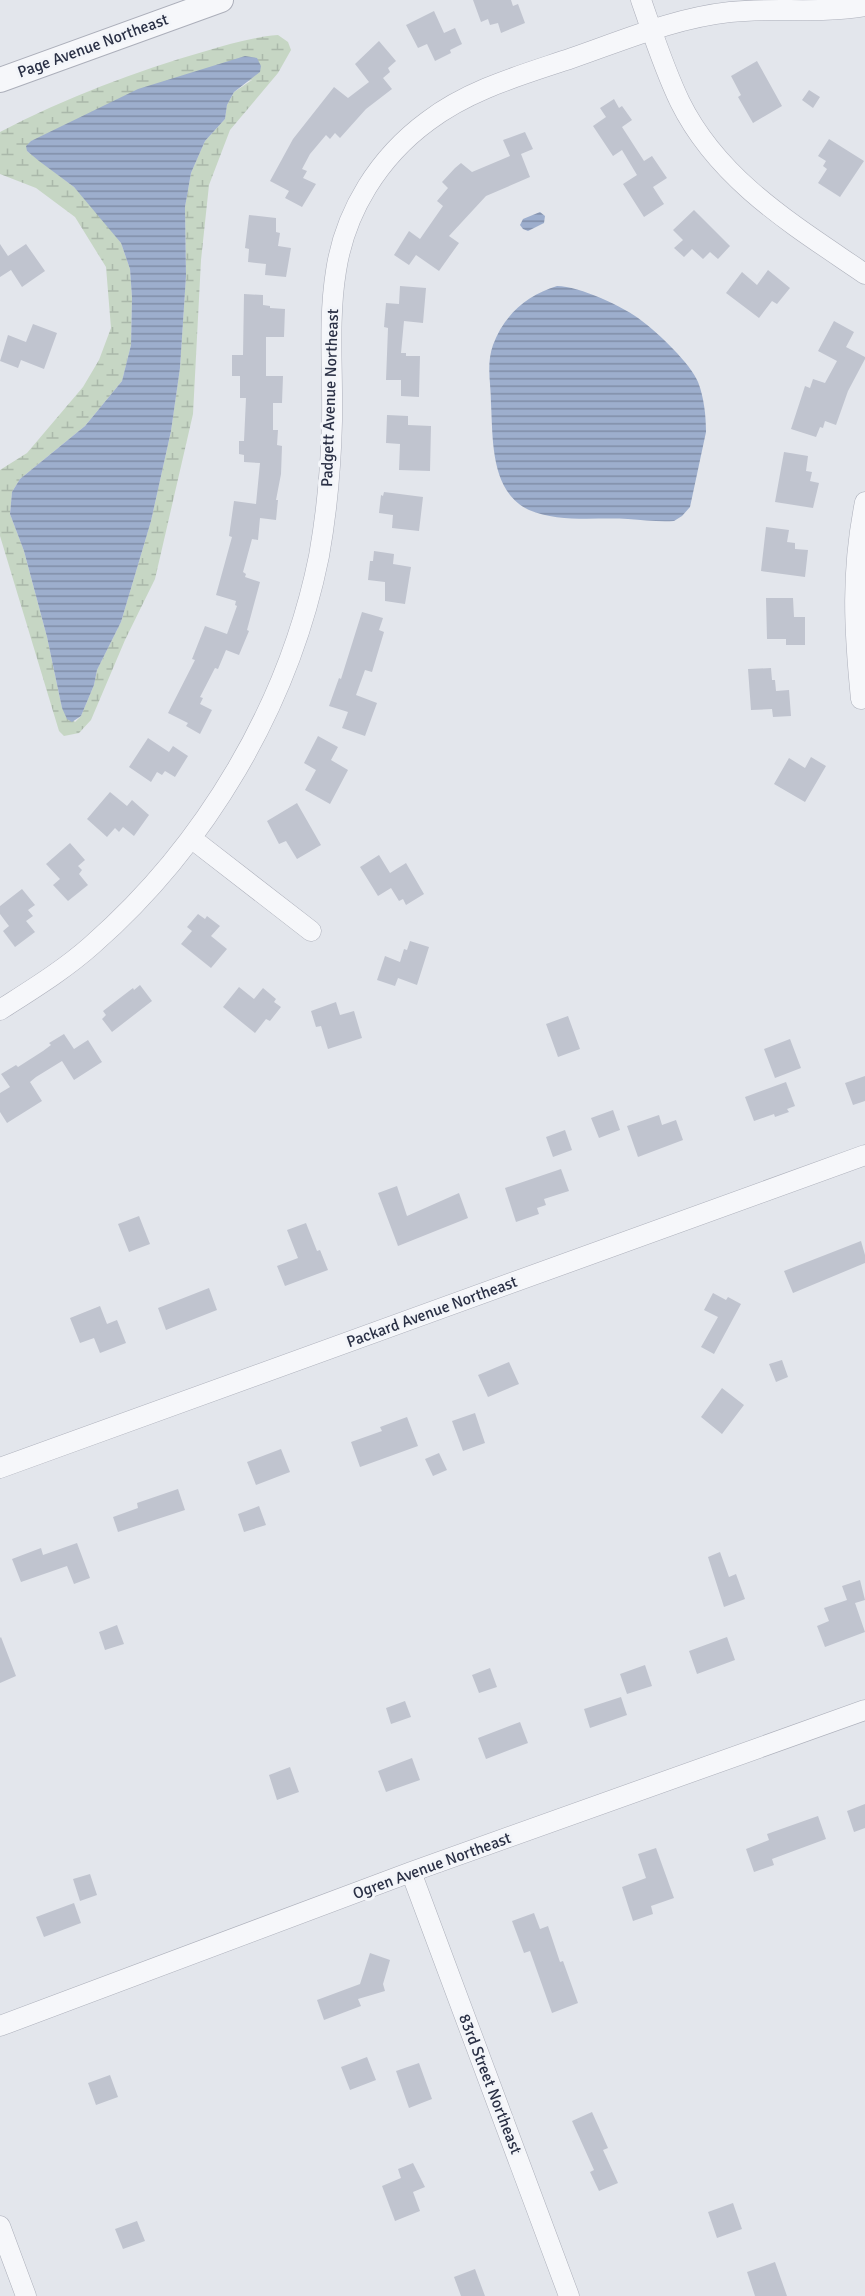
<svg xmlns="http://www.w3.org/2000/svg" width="865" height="2296" font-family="Signika,sans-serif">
  <defs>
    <pattern id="wetland-marsh" width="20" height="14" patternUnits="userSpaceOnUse" patternTransform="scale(1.5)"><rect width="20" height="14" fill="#c6d6c4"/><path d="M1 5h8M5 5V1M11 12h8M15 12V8" fill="none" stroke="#aab8aa"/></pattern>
    <pattern id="water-rules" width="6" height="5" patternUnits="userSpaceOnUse" patternTransform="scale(1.5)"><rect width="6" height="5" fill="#9daecd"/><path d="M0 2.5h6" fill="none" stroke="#808ea8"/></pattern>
  </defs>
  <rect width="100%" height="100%" fill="#e3e6ec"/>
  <path fill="url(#wetland-marsh)" fill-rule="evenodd" d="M278 35 288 42 291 50 278 73 230 130 209 185 201 260 193 414 155 579 125 640 91 720 79 733 64 736 59 731 0 536V470L27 453 83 387 99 360 111 328 106 267 75 217 36 188 0 174V132C65 98 136 71 206 51 230 44 253 37 278 35ZM252 80 234 92 227 105 225 119 205 141 191 173 185 207 186 276 180 368 171 431 151 521 121 622 97 670 94 685 81 716 75 722 62 708 47 637 24 551 10 514 12 492 20 479 85 426 122 381 131 345 132 298 130 269 121 243 97 211 74 187 27 151 31 141 38 139Z"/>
  <path fill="url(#water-rules)" d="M245 56 257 58 261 66 260 72 234 92 227 105 225 119 205 141 191 173 185 207 186 276 180 368 171 431 151 521 121 622 97 670 94 685 81 716 72 722 67 719 62 708 47 637 24 551 10 514 12 492 20 479 85 426 122 381 131 345 132 298 130 269 121 243 74 187 39 161 27 151 26 146 31 141 138 89Z
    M540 212 545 216 544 223 528 231 523 229 520 225 523 219Z
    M557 286C579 286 625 307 642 321 658 333 691 364 698 382 704 397 706 416 706 432L690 507 682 516 674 521C658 522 644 520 628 519 596 517 559 523 529 510 490 492 493 438 491 404 491 383 486 365 493 345 504 315 527 295 557 286Z"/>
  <path fill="#c0c4cf" d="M473 0H511L513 6 518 4 525 23 501 33 498 23 490 25 488 19 481 22Z
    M434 11 444 33 455 28 462 44 450 50 451 53 435 61 427 44 418 48 406 25Z
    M379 41 396 61 388 68 390 72 383 78 392 89 366 109 340 138 335 133 330 139 326 135 310 154 302 169 307 171 303 178 316 184 302 207 285 198 289 191 270 181 293 139 334 87 348 98 369 82 355 64Z
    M757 61 782 106 753 123 738 97 741 95 731 76Z
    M809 90 820 97 813 108 802 100Z
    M614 99 619 108 622 106 632 120 622 127 644 161 652 156 667 178 653 187 664 204 644 217 623 184 637 175 622 150 613 156 593 126 606 117 600 108Z
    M525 132 533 149 521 154 530 177 486 196 449 236 459 243 439 271 416 255 409 265 394 255 409 231 420 239 443 206 437 201 448 188 442 182 455 168 461 163 472 172 510 156 503 140Z
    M829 139 864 161 840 197 818 183 827 169 823 166 826 161 818 156Z
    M694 210 730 246 718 259 710 252 703 259 692 249 684 257 674 248 683 240 673 230Z
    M249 215 276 218V232L280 233 278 246 291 248 286 277 265 275 266 264 248 262 249 249 245 248Z
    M0 244 8 256 26 244 45 271 22 287 11 270 0 277Z
    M768 270 790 288 777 304 772 301 759 318 726 293 742 272 757 285Z
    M400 286 426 288 423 323 404 321 401 353H406V356H420L419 397 401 396V380H386L388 328 384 327 386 303 399 304Z
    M244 294 263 295V305L270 306V308L285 309 284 337H266V376H283L282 403H273V430H278L277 445 282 446 281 474 276 500H278L276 520 260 518 258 540 252 539 243 572 246 574 245 577 260 582 247 630 249 631 239 655 226 650 218 669 215 668 200 697 203 698 200 704 212 710 200 734 186 726 188 723 168 713 195 660 192 659 205 626 227 634 237 606 235 605 236 601 216 595 232 537 229 536 234 501 256 504 260 463 244 462V455L239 454V441H244L246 398H240V376H232V355H243Z
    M834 321 854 332 846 347 865 357V359L848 391 836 425 825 421 823 428 820 427 816 437 791 429 805 386 810 388 813 379 825 383 837 361 818 351Z
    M33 324 57 333 44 369 21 360 18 368 0 361 8 335 26 342Z
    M387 415 408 416V425L431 426 430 471 399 470 400 444 386 443Z
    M784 452 808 456 806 471 812 472 810 481 819 483 813 508 775 502Z
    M384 492 423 497 419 531 392 528 393 515 379 513 381 495 383 496Z
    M766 527 789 530 787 542 795 543V549L808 550 805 577 761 571Z
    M374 551 394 554 393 564 411 567 405 604 385 601V582L368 580 370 561H373Z
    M766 598H793L794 617H805V645H786V639H767Z
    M362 612 383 618 379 630 384 632 372 672 365 670 356 695 377 703 365 736 342 728 348 712 329 706 339 678 341 679Z
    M771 668 772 680H775L776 691 789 690 791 716 773 717 772 709 751 710 748 669Z
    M318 736 338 747 331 760 348 770 330 804 305 790 316 770 304 763Z
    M148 738 169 752 173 746 188 756 175 777 165 771 162 775 157 772 151 782 129 767Z
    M811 757 826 766 805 802 774 784 789 758 805 768Z
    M110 792 127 806 132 800 149 815 134 836 123 827 119 832 115 828 107 837 87 819Z
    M297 803 321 845 297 859 286 841 279 844 267 821Z
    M70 843 85 860 78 866 82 870 79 874 88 885 68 901 53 885 60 879 46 864Z
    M379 855 390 873 406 863 424 894 406 905 403 899 399 901 391 888 378 896 360 867Z
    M22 889 35 905 28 910 33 916 26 921 35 932 15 947 3 931 9 926 0 914V906Z
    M198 914 205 919 207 916 220 926 211 936 227 949 211 968 181 944 192 931 187 927Z
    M410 941 429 947 417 985 398 978 395 986 377 980 385 956 400 962 404 949 407 950Z
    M140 985 152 1001 112 1032 102 1019 106 1015 103 1011 133 988 134 990Z
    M239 987 254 999 263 988 276 999 274 1002 281 1007 270 1021 266 1019 255 1033 223 1007Z
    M336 1002 340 1015 354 1011 362 1038 328 1049 321 1026 316 1027 311 1011Z
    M568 1016 580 1049 558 1057 546 1024Z
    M64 1034 74 1049 88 1040 102 1062 74 1080 62 1061 36 1077 30 1082 42 1101 7 1123 0 1112V1093L10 1087 1 1074 16 1065 18 1067 43 1051 51 1045 49 1043Z
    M790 1039 801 1068 775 1078 764 1049Z
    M865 1076V1101L853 1105 845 1083Z
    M786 1082 795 1106 787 1109 789 1112 775 1117 774 1114 754 1121 745 1097Z
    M613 1110 620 1130 599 1138 591 1118Z
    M659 1115 662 1125 676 1120 683 1140 638 1157 627 1126Z
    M565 1130 572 1150 553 1157 546 1137Z
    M561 1169 569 1191 544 1199 546 1205 537 1208 539 1214 516 1222 505 1188Z
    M397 1186 407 1216 459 1193 468 1218 398 1246 378 1193Z
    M139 1216 150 1244 129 1252 118 1224Z
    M306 1223 317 1251 320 1250 328 1270 285 1286 277 1266 298 1258 287 1230Z
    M861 1241 865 1255V1263L793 1293 784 1271Z
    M209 1288 217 1310 166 1330 158 1308Z
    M713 1293 726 1300 728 1297 741 1304 714 1354 701 1347 718 1317 704 1310Z
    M100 1306 107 1324 117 1320 126 1343 100 1353 94 1338 80 1343 70 1318Z
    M782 1360 788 1377 776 1382 769 1364Z
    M509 1362 519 1384 488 1397 478 1375Z
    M722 1388 744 1405 722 1434 701 1417Z
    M475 1413 485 1443 463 1451 452 1421Z
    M407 1417 418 1446 360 1467 351 1442 382 1431 380 1427Z
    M281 1449 290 1472 256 1485 247 1462Z
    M439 1453 447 1470 433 1476 425 1459Z
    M178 1489 185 1510 118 1532 113 1517 138 1508 137 1503Z
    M259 1506 266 1525 244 1532 238 1514Z
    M77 1543 90 1578 74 1584 67 1566 21 1582 12 1559 41 1548 43 1555Z
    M720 1552 729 1577 736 1574 745 1599 724 1607 708 1557Z
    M860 1580 865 1600 855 1603 865 1632 825 1647 817 1626 829 1621 824 1608 847 1600 842 1586Z
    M117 1625 124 1644 105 1650 99 1632Z
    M1 1637 16 1676 0 1683V1638Z
    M727 1637 735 1660 697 1674 689 1651Z
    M645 1665 652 1686 627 1694 620 1674Z
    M490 1668 497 1687 479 1693 472 1675Z
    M621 1697 627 1715 590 1728 584 1709Z
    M405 1701 411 1717 391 1724 386 1708Z
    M520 1722 528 1743 486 1759 478 1738Z
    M412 1758 420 1780 386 1792 378 1771Z
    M290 1767 299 1792 277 1800 269 1775Z
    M865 1804V1828L854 1832 847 1811Z
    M818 1816 826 1839 772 1859 774 1865 754 1872 746 1849 769 1840 767 1834Z
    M656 1848 674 1898 651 1906 653 1914 633 1921 622 1887 646 1878 638 1854Z
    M90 1874 97 1895 80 1901 73 1879Z
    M74 1903 81 1923 44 1937 36 1917Z
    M534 1913 540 1929 548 1926 560 1962 563 1961 578 2003 552 2013 530 1951 524 1953 512 1921Z
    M370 1953 390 1960 383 1984 385 1991 358 1999 361 2006 324 2020 317 2000 360 1984Z
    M367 2057 376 2080 350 2090 341 2067Z
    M419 2063 432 2099 409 2108 396 2071Z
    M110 2075 118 2097 96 2105 88 2083Z
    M592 2112 608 2148 603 2150 618 2183 599 2191 590 2172 594 2170 572 2121Z
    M413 2163 425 2187 413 2192 420 2211 395 2221 382 2186 401 2178 398 2169Z
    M733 2203 742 2229 717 2238 708 2212Z
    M137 2221 145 2241 123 2249 115 2229Z
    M775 2262 787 2296H755L747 2272Z
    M475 2269 485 2296H461L454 2277Z"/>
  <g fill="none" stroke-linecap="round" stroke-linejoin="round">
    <g stroke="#acafba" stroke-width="21">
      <path id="minor" d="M641 0C653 34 664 69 680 102 719 181 795 226 865 274
        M861 699C854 629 851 572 865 502
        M191 838 311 931
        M0 1010C31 990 64 970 92 945 206 845 289 705 319 556 327 511 331 466 332 421 333 372 328 320 336 271 345 211 379 157 428 121 470 89 522 75 572 58 624 40 675 18 730 12 775 7 820 14 865 6
        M0 1468 865 1155
        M411 1872 569 2296
        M0 2026 411 1872 865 1710
        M0 2226 26 2296"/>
    </g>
    <g stroke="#acafba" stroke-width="26">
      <path id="tertiary" d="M0 80 221 0"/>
    </g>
    <use href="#minor" stroke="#f6f7fa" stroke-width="20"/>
    <use href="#tertiary" stroke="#f6f7fa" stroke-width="24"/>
  </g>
  <g text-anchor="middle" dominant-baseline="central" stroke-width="6" stroke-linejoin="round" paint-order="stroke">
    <g font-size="16" fill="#2a3045" stroke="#f3f5f9">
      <text transform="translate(93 46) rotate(-20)">Page Avenue Northeast</text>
      <text transform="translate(330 398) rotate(-88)">Padgett Avenue Northeast</text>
      <text transform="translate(432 1312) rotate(-20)">Packard Avenue Northeast</text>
      <text transform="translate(432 1866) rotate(-20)">Ogren Avenue Northeast</text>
      <text transform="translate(490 2084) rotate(69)">83rd Street Northeast</text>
    </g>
  </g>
</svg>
